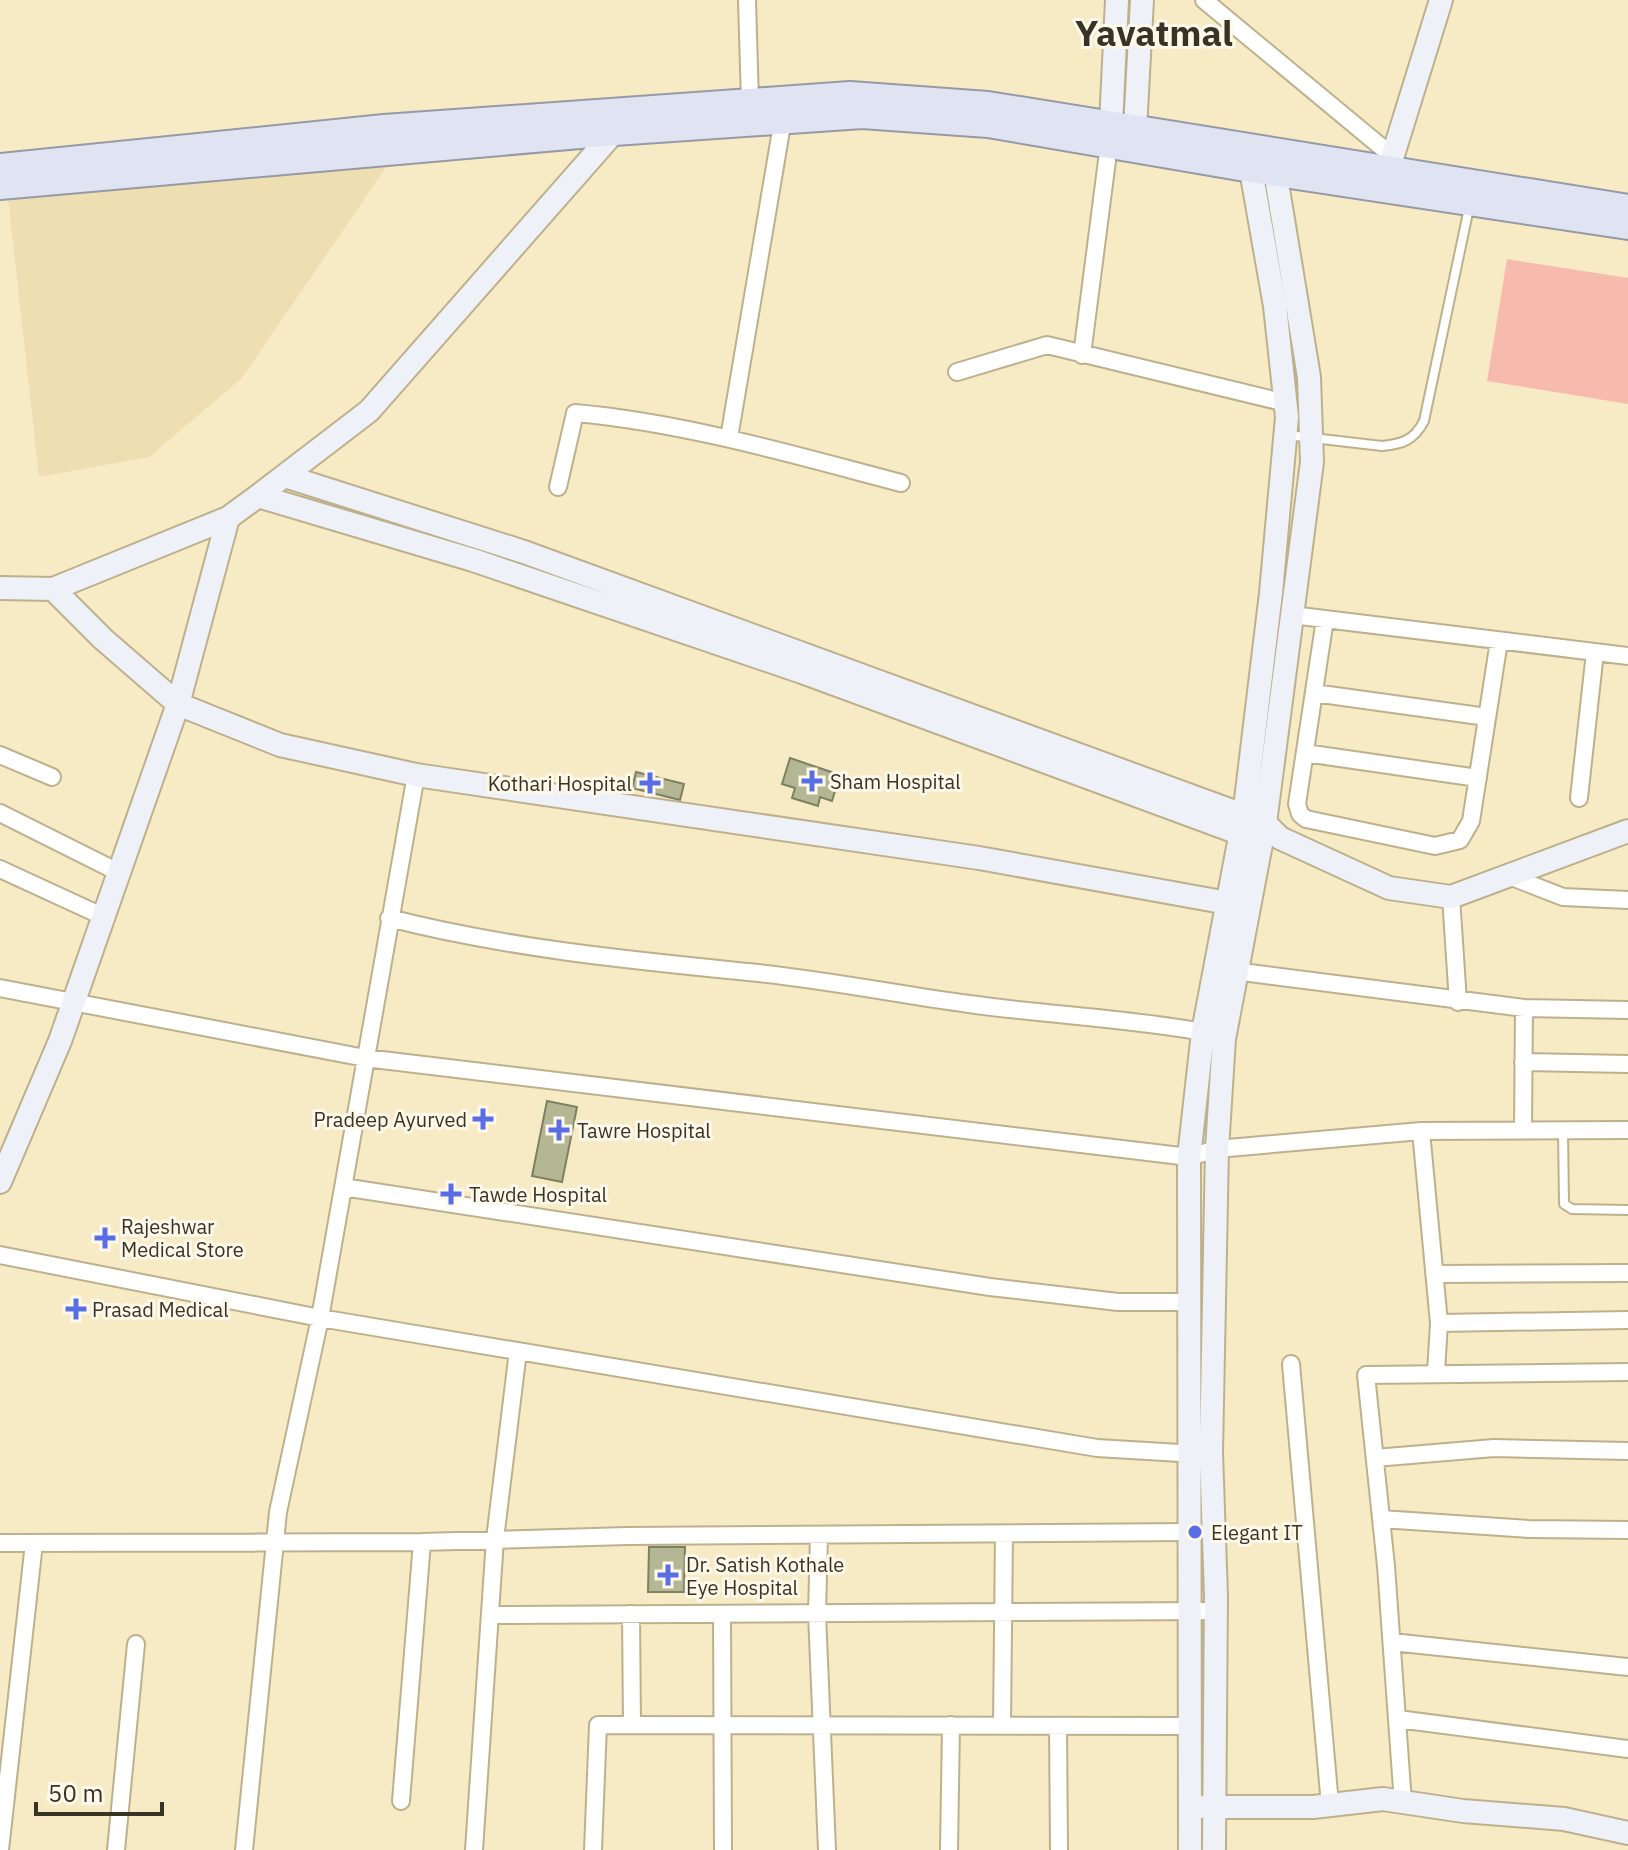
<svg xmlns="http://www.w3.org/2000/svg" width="1628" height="1850" font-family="'IBM Plex Sans',sans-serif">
  <rect width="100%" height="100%" fill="#f7ebc6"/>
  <path fill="#eddfb2" d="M389 163 242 378 149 457 39 477 8 198Z"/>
  <path fill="#f7bbae" d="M1507 259 1628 278V404L1487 381Z"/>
  <path fill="#b4b793" stroke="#7e815f" stroke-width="2" d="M790 758 840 775 832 801 820 797 818 806 792 798 795 788 782 784Z
    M636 772 684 784 680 800 632 788Z
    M547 1101 577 1107 562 1182 532 1176Z
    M649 1547H685L684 1592H648Z"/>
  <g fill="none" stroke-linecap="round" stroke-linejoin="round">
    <g stroke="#bdb18d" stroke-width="12">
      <path id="lane" d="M1287 435 1382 446C1403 444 1414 440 1424 421L1469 208
        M1563 1131 1564 1204 1572 1209 1628 1210"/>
    </g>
    <g stroke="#bdb18d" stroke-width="20">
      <path id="street" d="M747 0 750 102
        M1204 0 1391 155
        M1082 355 1110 137
        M957 372 1047 345 1286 403
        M729 438 784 113
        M558 487 575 413C686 423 794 455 901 483
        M1292 615 1628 656
        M1325 619 1297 804 1300 814 1306 819 1435 846 1460 840 1471 821 1499 641
        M1314 693 1487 717
        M1305 753 1478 778
        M0 755 52 777
        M1579 798 1595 652
        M0 813 118 872
        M0 869 102 916
        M1509 876 1563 897 1628 900
        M1451 897 1458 1002
        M389 918C506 948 628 960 748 972 822 979 895 994 969 1004 1047 1015 1125 1018 1203 1032
        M1234 971 1524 1008 1628 1010
        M0 988 365 1058 1189 1157 1217 1149 1421 1131 1628 1130
        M1523 1062 1628 1064
        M1523 1129 1524 1008
        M1421 1131 1439 1323 1436 1372
        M343 1187 990 1287 1118 1302H1190
        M0 1255 320 1318 1097 1448 1197 1454
        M1434 1274 1628 1273
        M1439 1323 1628 1320
        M1291 1364 1330 1805
        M1375 1458 1494 1448 1628 1451
        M1381 1519 1529 1529 1628 1530
        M819 1535 817 1614 827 1850
        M0 1543 422 1542 627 1536 1189 1532
        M631 1614 632 1725
        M722 1614 723 1850
        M491 1615 1216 1611
        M1392 1642 1628 1667
        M1398 1719 1628 1749
        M1002 1725 1004 1534
        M1058 1726 1059 1850
        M401 1801 422 1542
        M1403 1803 1386 1566 1366 1375 1628 1372
        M0 1850 34 1543
        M116 1850 136 1644
        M244 1850 278 1512 320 1318 416 775
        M474 1850 495 1539 518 1351
        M593 1850 598 1725 1189 1726
        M949 1850 951 1725"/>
    </g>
    <g stroke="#bdb18d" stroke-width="26">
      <path id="secondary" d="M1111 124 1117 0
        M1135 129 1142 0
        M1389 168 1441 0
        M285 476 524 552 1265 823 1280 838 1389 888 1451 897 1628 831
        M258 496 473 560 802 672 1255 839
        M0 588 53 589 228 518 258 496 369 411 622 123
        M53 589 103 639 178 704 280 745 416 775 979 858 1239 905
        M0 1182 60 1041 178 704 228 518
        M1204 1807H1313L1383 1799 1463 1811 1564 1819 1628 1833
        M1190 1850 1189 1157 1203 1032 1244 816 1271 593 1287 417 1275 306 1248 153
        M1214 1850 1216 1596 1211 1453 1217 1149 1224 1039 1265 823 1312 462 1309 377 1273 159"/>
    </g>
    <g stroke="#979aa4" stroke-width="30">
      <path id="primary" d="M0 167 384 128 850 95 988 105 1628 208
        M0 186 614 132 862 115 988 124 1251 169 1628 226"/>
    </g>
    <use href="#lane" stroke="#fff" stroke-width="8"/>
    <use href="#street" stroke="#fff" stroke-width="16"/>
    <use href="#secondary" stroke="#eff1f8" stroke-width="22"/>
    <use href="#primary" stroke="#dfe3f2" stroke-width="26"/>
  </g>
  <g fill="#596ee4" stroke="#fdf8ea" stroke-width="3">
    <path d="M808 769h8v8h8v8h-8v8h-8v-8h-8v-8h8z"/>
    <path d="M646 771h8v8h8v8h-8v8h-8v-8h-8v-8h8z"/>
    <path d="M479 1107h8v8h8v8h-8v8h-8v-8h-8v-8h8z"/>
    <path d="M555 1118h8v8h8v8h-8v8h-8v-8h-8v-8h8z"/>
    <path d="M447 1182h8v8h8v8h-8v8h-8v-8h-8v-8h8z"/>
    <path d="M101 1226h8v8h8v8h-8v8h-8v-8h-8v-8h8z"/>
    <path d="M72 1297h8v8h8v8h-8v8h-8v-8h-8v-8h8z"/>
    <circle cx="1195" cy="1532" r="8"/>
    <path d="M664 1563h8v8h8v8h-8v8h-8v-8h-8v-8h8z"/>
  </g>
  <g text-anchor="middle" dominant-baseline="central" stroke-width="6" stroke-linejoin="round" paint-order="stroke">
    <g font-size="20" fill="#383425" stroke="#fdf8ea" text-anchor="start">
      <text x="830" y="781">Sham Hospital</text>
      <text x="632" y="783" text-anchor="end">Kothari Hospital</text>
      <text x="467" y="1119" text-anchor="end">Pradeep Ayurved</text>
      <text x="577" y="1130">Tawre Hospital</text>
      <text x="469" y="1194">Tawde Hospital</text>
      <text x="121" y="1226">Rajeshwar<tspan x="121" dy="23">Medical Store</tspan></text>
      <text x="92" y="1309">Prasad Medical</text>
      <text x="1211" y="1532">Elegant IT</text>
      <text x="686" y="1564">Dr. Satish Kothale<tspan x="686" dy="23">Eye Hospital</tspan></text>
    </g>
    <g font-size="36" font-weight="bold" fill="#383425" stroke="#fdf8ea">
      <text x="1154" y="32">Yavatmal</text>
    </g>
  </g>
  <path d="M36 1802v12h126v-12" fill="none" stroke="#383425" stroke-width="4"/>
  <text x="48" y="1802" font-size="24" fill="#383425" stroke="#fdf8ea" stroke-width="6" paint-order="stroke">50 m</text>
</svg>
